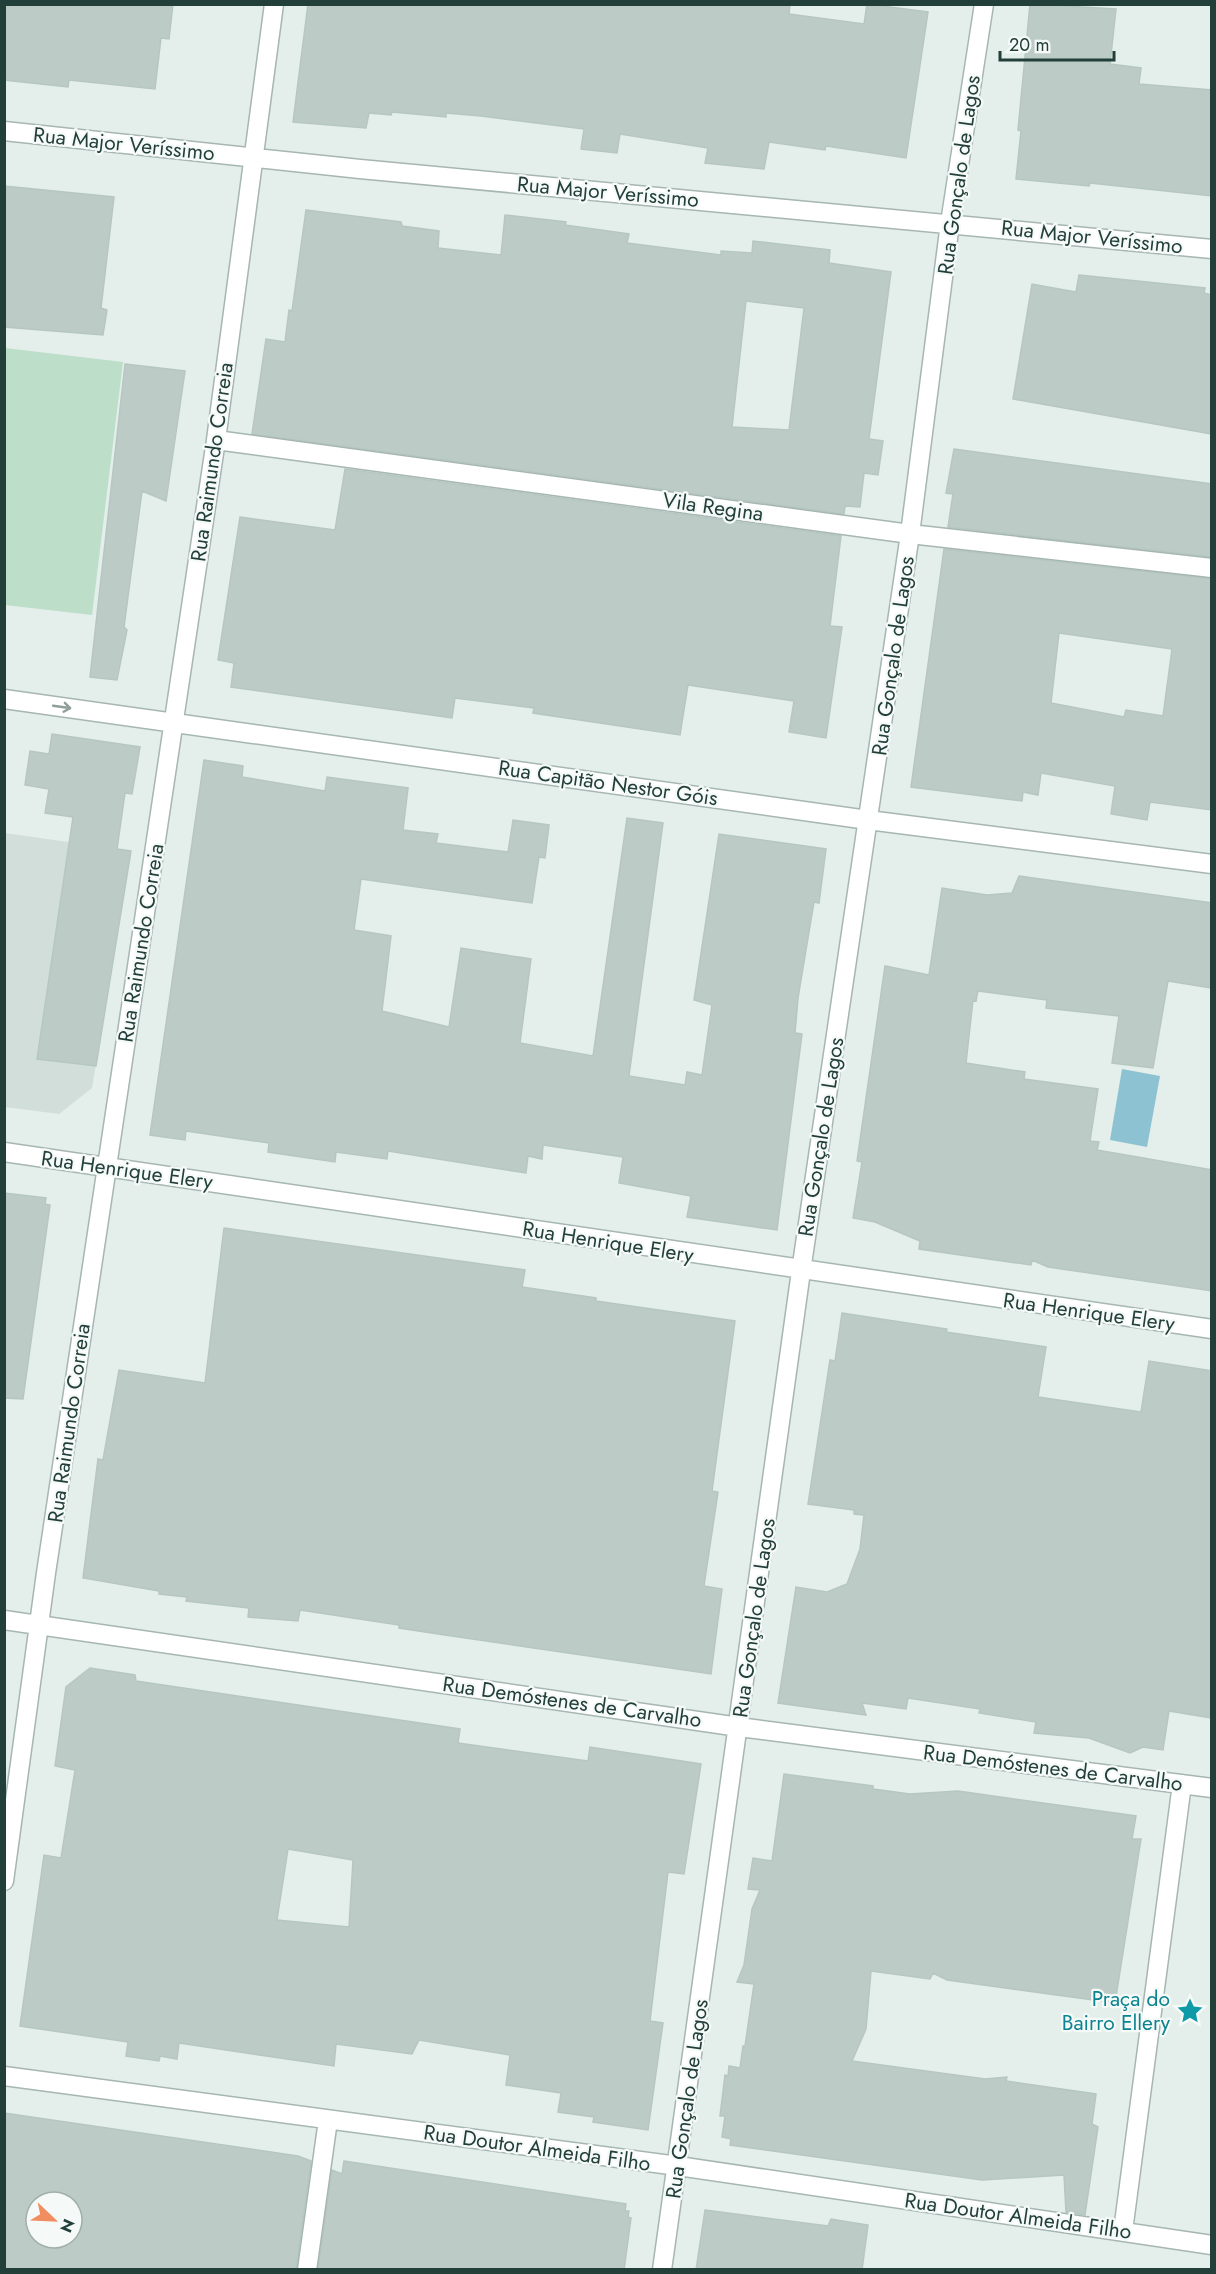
<svg xmlns="http://www.w3.org/2000/svg" width="1216" height="2274" font-family="Jost,sans-serif">
  <rect width="100%" height="100%" fill="#e4eeea"/>
  <path fill="#d2ded9" d="M5 833 131 851 92 1088 59 1114 5 1107Z"/>
  <path fill="#bddec9" d="M5 348 123 362 92 615 5 605Z"/>
  <path fill="#8dc2d2" d="M1122 1069 1160 1076 1147 1147 1110 1140Z"/>
  <path fill="#bccbc6" stroke="#b6c7c2" stroke-width="1.5" fill-rule="evenodd" d="M4 4H173L169 39 161 38 155 89 69 80 68 87 4 80Z
    M308 4H790L789 14 864 24 867 4 928 12 906 158 826 146 825 150 769 142 764 169 705 163 708 148 620 134 617 153 581 149 584 129 481 116 446 113V117L392 112 391 115 369 113 366 128 293 122Z
    M1030 4 1116 9 1110 64 1141 68 1139 84 1212 90V196L1090 183 1089 186 1016 179 1021 131 1018 130Z
    M4 186 114 197 101 308 107 310 103 335 4 327Z
    M306 210 401 222 402 226 439 231 438 248 501 255 505 215 566 222 565 225 629 234 627 243 721 255V251L752 253 753 241 830 250 829 263 891 272 869 439 883 441 878 475 864 473 860 507 845 506 844 514 252 434 266 339 285 342 289 310 292 311ZM746 301 804 308 789 430 732 427Z
    M1079 275 1205 288 1204 293 1212 295V434L1013 399 1032 284 1076 292Z
    M125 364 185 371 166 501 142 491 124 627 127 630 117 680 90 677Z
    M954 449 1212 484V557L948 527 953 494 946 493Z
    M345 469 841 536 830 626 842 627 826 738 789 732 794 701 688 685 680 735 533 713 534 708 455 698 452 718 231 687 234 663 218 660 240 517 335 530Z
    M944 549 1212 579V810L1150 802 1147 820 1111 814 1115 786 1041 773 1038 795 1023 792 1022 801 911 787ZM1059 633 1172 649 1163 716 1126 710 1124 717 1051 703Z
    M52 734 140 747 132 794 125 793 117 849 131 851 96 1066 37 1059 73 817 45 813 49 789 25 785 30 751 49 754Z
    M204 760 243 766 242 777 325 791 327 777 408 788 403 830 438 834 436 843 508 852 513 820 549 825 545 858 539 857 532 903 361 879 354 930 391 936 382 1011 449 1027 461 948 531 959 520 1043 593 1056 627 818 663 823 629 1076 685 1085 687 1072 702 1075 712 1005 694 1000 719 834 826 849 819 903 814 902 798 998 795 1033 802 1034 777 1230 687 1217 691 1196 619 1183 623 1157 543 1145 542 1159 528 1156 526 1173 388 1151 387 1159 336 1152 335 1162 268 1152 269 1143 186 1131 185 1140 150 1135Z
    M1019 876 1212 903V988L1168 981 1153 1068 1112 1063 1119 1016 1046 1008 1047 1000 978 991 976 1001 973 1000 966 1063 1025 1072 1024 1079 1098 1089 1090 1141 1099 1142 1097 1150 1212 1170V1291L1048 1267 1032 1260 1031 1265 919 1249 920 1241 875 1222 853 1218 862 1162 857 1161 885 966 929 975 942 888 987 895 1012 893Z
    M4 1193 46 1198 45 1204 50 1205 23 1399 4 1398Z
    M224 1228 525 1270 522 1287 596 1298V1301L735 1321 712 1491 718 1492 704 1586 722 1589 711 1674 445 1635 399 1628V1625L300 1610 298 1621 248 1617 249 1608 186 1601 187 1597 159 1594V1591L83 1578 98 1459 103 1460 119 1370 205 1383Z
    M842 1313 947 1329 946 1332 1046 1347 1038 1397 1141 1412 1149 1361 1212 1371V1718L1169 1711 1163 1750 1143 1747 1130 1753 1089 1738 1034 1733 1036 1722 979 1713 980 1709 908 1698 906 1709 862 1703 866 1715 778 1703 796 1587 827 1592 847 1584 860 1549 864 1515 854 1514V1510L808 1504 830 1360 835 1361Z
    M90 1668 135 1675 136 1681 460 1729 458 1743 588 1761 590 1747 701 1764 684 1874 668 1872 650 2021 663 2023 648 2130 593 2122 594 2117 558 2112 561 2093 506 2085 510 2055 419 2040 412 2054 336 2044 334 2066 179 2043 177 2059 160 2056 159 2061 126 2056 128 2042 20 2026 44 1855 61 1858 75 1770 55 1766 66 1687ZM288 1849 353 1860 349 1927 277 1920Z
    M784 1774 873 1786V1789L910 1794 958 1791 1136 1816 1132 1839H1141L1115 2003 947 1980 933 1973 930 1979 871 1971 866 2029 852 2061 985 2079 1007 2077 1006 2081 1096 2094 1092 2124 1098 2127 1085 2215 1066 2212 1064 2175 982 2180 730 2145 731 2139 722 2137 725 2116H720L725 2075 728 2076 729 2066 740 2068 743 2046H745L754 1984 737 1982 744 1965 752 1909 760 1890 748 1889 753 1858 772 1861Z
    M4 2113 298 2156 311 2161 296 2270H4ZM36 2202H72V2238H36Z
    M344 2161 626 2204 625 2211H629L628 2217 631 2218 624 2270H318L332 2170 342 2174Z
    M705 2210 828 2226 831 2219 868 2225 862 2270H696Z"/>
  <g fill="none" stroke-linecap="round" stroke-linejoin="round">
    <g stroke="#a6b6b2" stroke-width="21">
      <path id="street" d="M4 131 360 169 1212 249
        M216 440 910 534 1212 568
        M4 699 868 820 1212 864
        M4 1152 1212 1329
        M4 1620 739 1727 1212 1788
        M4 1881 46 1573 216 440 274 4
        M4 2076 678 2166 1212 2245
        M1123 2231 1182 1784
        M307 2270 328 2120
        M662 2270 801 1271 910 534 950 223 984 4"/>
    </g>
    <use href="#street" stroke="#fff" stroke-width="18"/>
  </g>
  <defs><path id="oneway-shaft" d="M-6 0H5M1.5-3L5.5 0L1.5 3" fill="none" stroke-width="1.6" stroke-linecap="round" stroke-linejoin="round" transform="scale(1.5)"/></defs>
  <use stroke="#919f9c" href="#oneway-shaft" transform="translate(62 707) rotate(8)"/>
  <defs>
    <g id="sight-bare" transform="scale(2.07)"><path d="M0-6L1.8-2.2L6-1.7L2.9 1.2L3.7 5.4L0 3.3L-3.7 5.4L-2.9 1.2L-6-1.7L-1.8-2.2Z" fill="#0f9aa8" stroke="#f5faf8" stroke-width="2.5" paint-order="stroke"/></g>
  </defs>
  <g fill-rule="evenodd">
    <use href="#sight-bare" x="1190" y="2011"/>
  </g>
  <g text-anchor="middle" dominant-baseline="central" stroke-width="4.5" stroke-linejoin="round" paint-order="stroke">
    <g font-size="21" fill="#233f3a" stroke="#f5faf8">
      <text transform="translate(124 144) rotate(6)">Rua Major Veríssimo</text>
      <text transform="translate(959 175) rotate(-82)">Rua Gonçalo de Lagos</text>
      <text transform="translate(608 192) rotate(5)">Rua Major Veríssimo</text>
      <text transform="translate(1092 237) rotate(6)">Rua Major Veríssimo</text>
      <text transform="translate(212 462) rotate(-82)">Rua Raimundo Correia</text>
      <text transform="translate(713 507) rotate(8)">Vila Regina</text>
      <text transform="translate(893 656) rotate(-82)">Rua Gonçalo de Lagos</text>
      <text transform="translate(608 783) rotate(8)">Rua Capitão Nestor Góis</text>
      <text transform="translate(141 943) rotate(-81)">Rua Raimundo Correia</text>
      <text transform="translate(821 1137) rotate(-81)">Rua Gonçalo de Lagos</text>
      <text transform="translate(127 1170) rotate(8)">Rua Henrique Elery</text>
      <text transform="translate(608 1242) rotate(9)">Rua Henrique Elery</text>
      <text transform="translate(1089 1312) rotate(8)">Rua Henrique Elery</text>
      <text transform="translate(69 1423) rotate(-82)">Rua Raimundo Correia</text>
      <text transform="translate(754 1618) rotate(-82)">Rua Gonçalo de Lagos</text>
      <text transform="translate(572 1702) rotate(8)">Rua Demóstenes de Carvalho</text>
      <text transform="translate(1053 1768) rotate(7)">Rua Demóstenes de Carvalho</text>
      <text transform="translate(687 2099) rotate(-82)">Rua Gonçalo de Lagos</text>
      <text transform="translate(537 2148) rotate(8)">Rua Doutor Almeida Filho</text>
      <text transform="translate(1018 2216) rotate(8)">Rua Doutor Almeida Filho</text>
    </g>
    <g font-size="21" fill="#0d838f" stroke="#f5faf8" text-anchor="end">
      <text x="1170" y="1999">Praça do<tspan x="1170" dy="24">Bairro Ellery</tspan></text>
    </g>
  </g>
  <rect width="1216" height="2274" fill="none" stroke="#233f3a" stroke-width="12"/>
  <g transform="translate(54 2220) rotate(113)"><circle r="28" fill="#f5faf8" stroke="#a1afac" stroke-width="1.5"/>
  <path d="M0-4.5L10 22L0 15L-10 22Z" fill="#f18d5e"/>
  <text y="-9" font-size="16" font-weight="bold" text-anchor="middle" fill="#233f3a">N</text>
  </g>
  <path d="M1000 51v9h114v-9" fill="none" stroke="#233f3a" stroke-width="3"/>
  <text x="1009" y="51" font-size="18" fill="#233f3a" stroke="#f5faf8" stroke-width="4.5" paint-order="stroke">20 m</text>
</svg>
